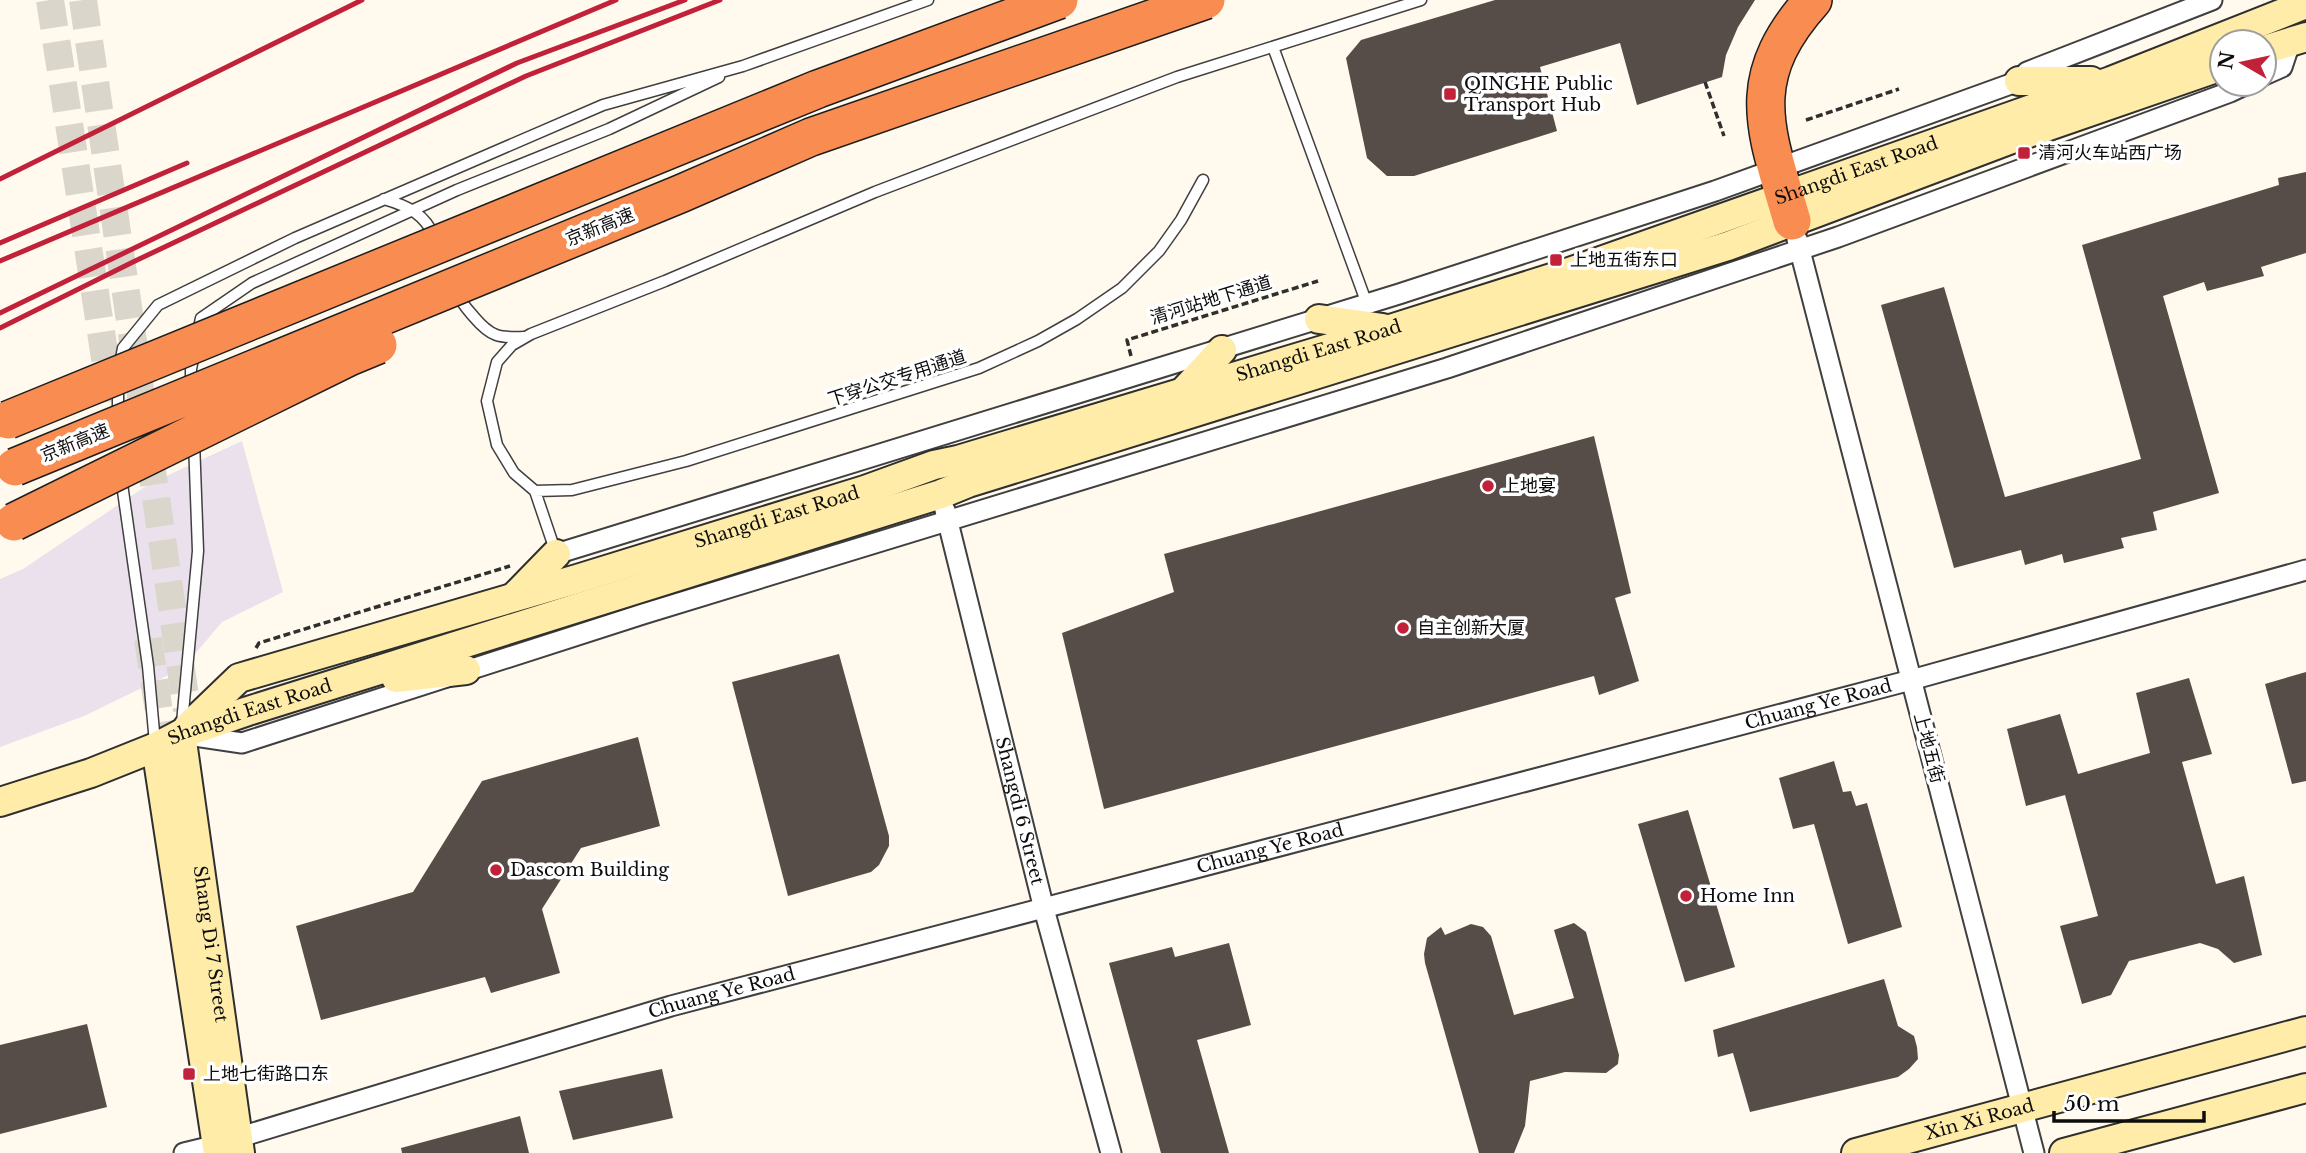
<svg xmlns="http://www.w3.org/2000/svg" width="2306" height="1153" font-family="'Libre Baskerville','Noto Sans SC',serif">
  <rect width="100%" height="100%" fill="#fffaed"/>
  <path fill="#eae1ec" d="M242 441 283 592 222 622 183 668 84 716 0 747V579L23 569 149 484Z"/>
  <path fill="#564d49" d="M1495 0H1755L1738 27 1726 55 1722 77 1637 105 1620 43 1540 67 1557 131 1414 176H1387L1367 158 1346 58 1361 40Z
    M2306 172V253L2261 267 2264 276 2207 291 2204 282 2163 296 2219 493 2153 512 2157 530 2121 538 2124 548 2064 563 2062 554 2025 565 2021 550 1954 568 1881 305 1944 287 2005 497 2141 459 2082 245 2279 185 2278 178Z
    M1594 436 1631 593 1615 598 1639 681 1599 695 1594 676 1104 809 1062 633 1174 592 1164 554Z
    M839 654 889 836V846L879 865 871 872 788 896 732 682Z
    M2306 672V781L2292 784 2265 684Z
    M2189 678 2212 754 2182 762 2216 884 2244 876 2262 955 2234 963 2218 949 2200 943 2129 961 2111 995 2082 1004 2060 926 2098 916 2065 795 2026 806 2007 729 2060 714 2078 774 2150 753 2136 693Z
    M638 737 660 826 581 848 542 909 560 973 491 993 485 977 321 1020 296 926 413 892 482 781Z
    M1834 761 1843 792 1851 791 1856 806 1867 803 1902 927 1848 944 1814 824 1793 829 1779 778Z
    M1688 810 1735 967 1685 982 1638 824Z
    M1574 923 1586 932 1619 1055 1618 1064 1606 1073 1565 1072 1530 1081 1525 1126 1514 1153H1479L1425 963 1424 954 1427 938 1441 927 1445 935 1471 924 1483 927 1491 936 1514 1015 1574 998 1554 930Z
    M1229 943 1251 1025 1197 1040 1229 1153H1161L1109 963 1172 947 1175 957Z
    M1884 979 1898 1026 1914 1036 1917 1047 1918 1059 1909 1069 1898 1077 1750 1112 1733 1053 1718 1057 1713 1030Z
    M87 1024 107 1107 0 1134V1045Z
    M662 1069 673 1118 573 1140 559 1091Z
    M520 1116 529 1153H402L401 1148Z"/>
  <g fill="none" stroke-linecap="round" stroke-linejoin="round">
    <path stroke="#dbd6cb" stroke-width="28" stroke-dasharray="28 14" stroke-linecap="butt" d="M50 0 125 488
      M83 0 187 710
      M148 639 167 765"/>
    <g stroke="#404040" stroke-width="13">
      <path id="service" d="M1273 47 1367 304
        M384 199C408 206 425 214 435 238
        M458 294C461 303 468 310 474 317 491 337 499 338 524 337
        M198 332 201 318 252 283 457 190 609 129 719 77
        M120 364 123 348 158 305 295 238 603 105 743 66 928 0
        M118 382V416
        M191 388V369L194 354
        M121 477 148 666 155 743
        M535 491 572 490 686 461 979 368 1038 341 1077 319 1122 288 1159 251 1181 220 1203 180
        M556 553 535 491 514 473 497 445 487 401 497 362 512 345 531 334 665 281 875 192 1177 77 1421 0
        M182 723 198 551 194 441"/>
    </g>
    <g stroke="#404040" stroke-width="23">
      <g id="minor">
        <path d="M2264 75 2282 67 2290 43"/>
        <path d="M1797 239 2034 1153"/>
        <path id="s1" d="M945 510 1044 909 1111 1153"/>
        <path d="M556 554 1399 294 1715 191 2019 81 2027 72 2212 0"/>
        <path d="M188 735 242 743 643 614 1447 368 1838 237 2230 92 2247 84"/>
        <path id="s2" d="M237 1138 671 1006 1911 680 2306 570"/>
        <path d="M184 1153 217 1145"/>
      </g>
    </g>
    <g stroke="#2f2f2f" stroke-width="32">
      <g id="secondary">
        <path d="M2264 50 2306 37"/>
        <path d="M2019 81H2091"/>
        <path d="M1319 319 1383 328"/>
        <path d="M1183 392 1222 350"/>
        <path d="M516 595 556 554"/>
        <path d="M396 678 466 670"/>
        <path id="s3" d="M188 727 239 678 577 579 865 490 934 465 958 460 1343 344 1561 275 2111 81 2306 4"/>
        <path id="s4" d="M181 734 240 1153"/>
        <path d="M156 747 218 1153"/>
        <path id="s5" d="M0 802 91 773 156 747 181 734 248 711 941 494 968 483 1728 246 2017 137 2222 66"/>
        <path id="s6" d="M1856 1153 2306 1031"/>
        <path d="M2064 1153 2306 1088"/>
      </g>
    </g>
    <g stroke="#1e1e1e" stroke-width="40">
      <path id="motorway" d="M1792 221C1766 130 1741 80 1813 0"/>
    </g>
    <path stroke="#2f2f2f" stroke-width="3.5" stroke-dasharray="7 3.5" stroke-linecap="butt" d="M1705 82 1724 136
      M1806 120 1899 89
      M1131 356 1127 340 1318 281
      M256 648 259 643 510 566"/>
    <use href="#service" stroke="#fff" stroke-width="10"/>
    <use href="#minor" stroke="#fff" stroke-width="19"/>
    <use href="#secondary" stroke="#ffeca8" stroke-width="28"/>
    <use href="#motorway" stroke="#f98d51" stroke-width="37"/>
    <path stroke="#c12139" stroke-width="5" d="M0 179 362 0
      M0 243 187 163
      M0 261 616 0
      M0 313 517 63 685 0
      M0 328 135 261 526 76 720 0"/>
    <g stroke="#1e1e1e" stroke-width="40" stroke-linecap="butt">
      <path id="motorway-bridge" d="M8 420 818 89 1059 0
        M15 467 680 194 811 137 1206 0
        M14 522 349 357 378 345"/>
    </g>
    <use href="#motorway-bridge" stroke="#f98d51" stroke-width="37"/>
  </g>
  <g fill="#c12139" stroke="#fff" stroke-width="2.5">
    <rect x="1443" y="87" width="14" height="14" rx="3.5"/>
    <rect x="2017" y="146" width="14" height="14" rx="3.5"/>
    <rect x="1549" y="253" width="14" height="14" rx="3.5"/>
    <circle cx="1488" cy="486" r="7"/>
    <circle cx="1403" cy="628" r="7"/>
    <circle cx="496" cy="870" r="7"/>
    <circle cx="1686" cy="896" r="7"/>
    <rect x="182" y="1067" width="14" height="14" rx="3.5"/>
  </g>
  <g text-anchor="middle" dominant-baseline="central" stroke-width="7" stroke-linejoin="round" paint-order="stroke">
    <g font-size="18" fill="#0d0d0d" stroke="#fff" text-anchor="start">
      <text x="1464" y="84">QINGHE Public<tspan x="1464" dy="21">Transport Hub</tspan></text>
      <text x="2038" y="153">清河火车站西广场</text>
      <text x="1570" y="260">上地五街东口</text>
      <text x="1502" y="486">上地宴</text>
      <text x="1417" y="628">自主创新大厦</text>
      <text x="510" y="870">Dascom Building</text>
      <text x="1700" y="896">Home Inn</text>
      <text x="203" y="1074">上地七街路口东</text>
    </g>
    <g font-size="18" fill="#0d0d0d" stroke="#fff">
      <text stroke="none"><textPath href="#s3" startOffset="1766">Shangdi East Road</textPath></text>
      <text transform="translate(600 227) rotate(-22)">京新高速</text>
      <text transform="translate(1211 300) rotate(-17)">清河站地下通道</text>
      <text stroke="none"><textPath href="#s3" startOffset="1199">Shangdi East Road</textPath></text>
      <text transform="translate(897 378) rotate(-18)">下穿公交专用通道</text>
      <text transform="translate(75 443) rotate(-22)">京新高速</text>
      <text stroke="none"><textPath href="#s3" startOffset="632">Shangdi East Road</textPath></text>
      <text stroke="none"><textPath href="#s5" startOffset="266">Shangdi East Road</textPath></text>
      <text stroke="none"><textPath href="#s2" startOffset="1640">Chuang Ye Road</textPath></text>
      <text transform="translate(1929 748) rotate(75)">上地五街</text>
      <text stroke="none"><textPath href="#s1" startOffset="310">Shangdi 6 Street</textPath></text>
      <text stroke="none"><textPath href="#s2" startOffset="1073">Chuang Ye Road</textPath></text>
      <text stroke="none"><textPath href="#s4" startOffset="212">Shang Di 7 Street</textPath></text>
      <text stroke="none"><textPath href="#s2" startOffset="506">Chuang Ye Road</textPath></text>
      <text stroke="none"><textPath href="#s6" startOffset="128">Xin Xi Road</textPath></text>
    </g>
  </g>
  <g transform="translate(2243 63) rotate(279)"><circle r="33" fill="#ffffff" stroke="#9e9e9e" stroke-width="2"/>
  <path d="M0-5L12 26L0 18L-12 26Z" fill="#c12139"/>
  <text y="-10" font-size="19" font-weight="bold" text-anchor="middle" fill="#0d0d0d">N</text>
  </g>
  <path d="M2054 1111v10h150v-10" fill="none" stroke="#0d0d0d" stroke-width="3.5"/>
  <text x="2064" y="1111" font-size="21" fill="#0d0d0d" stroke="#ffffff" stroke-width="5" paint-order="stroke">50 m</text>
</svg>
